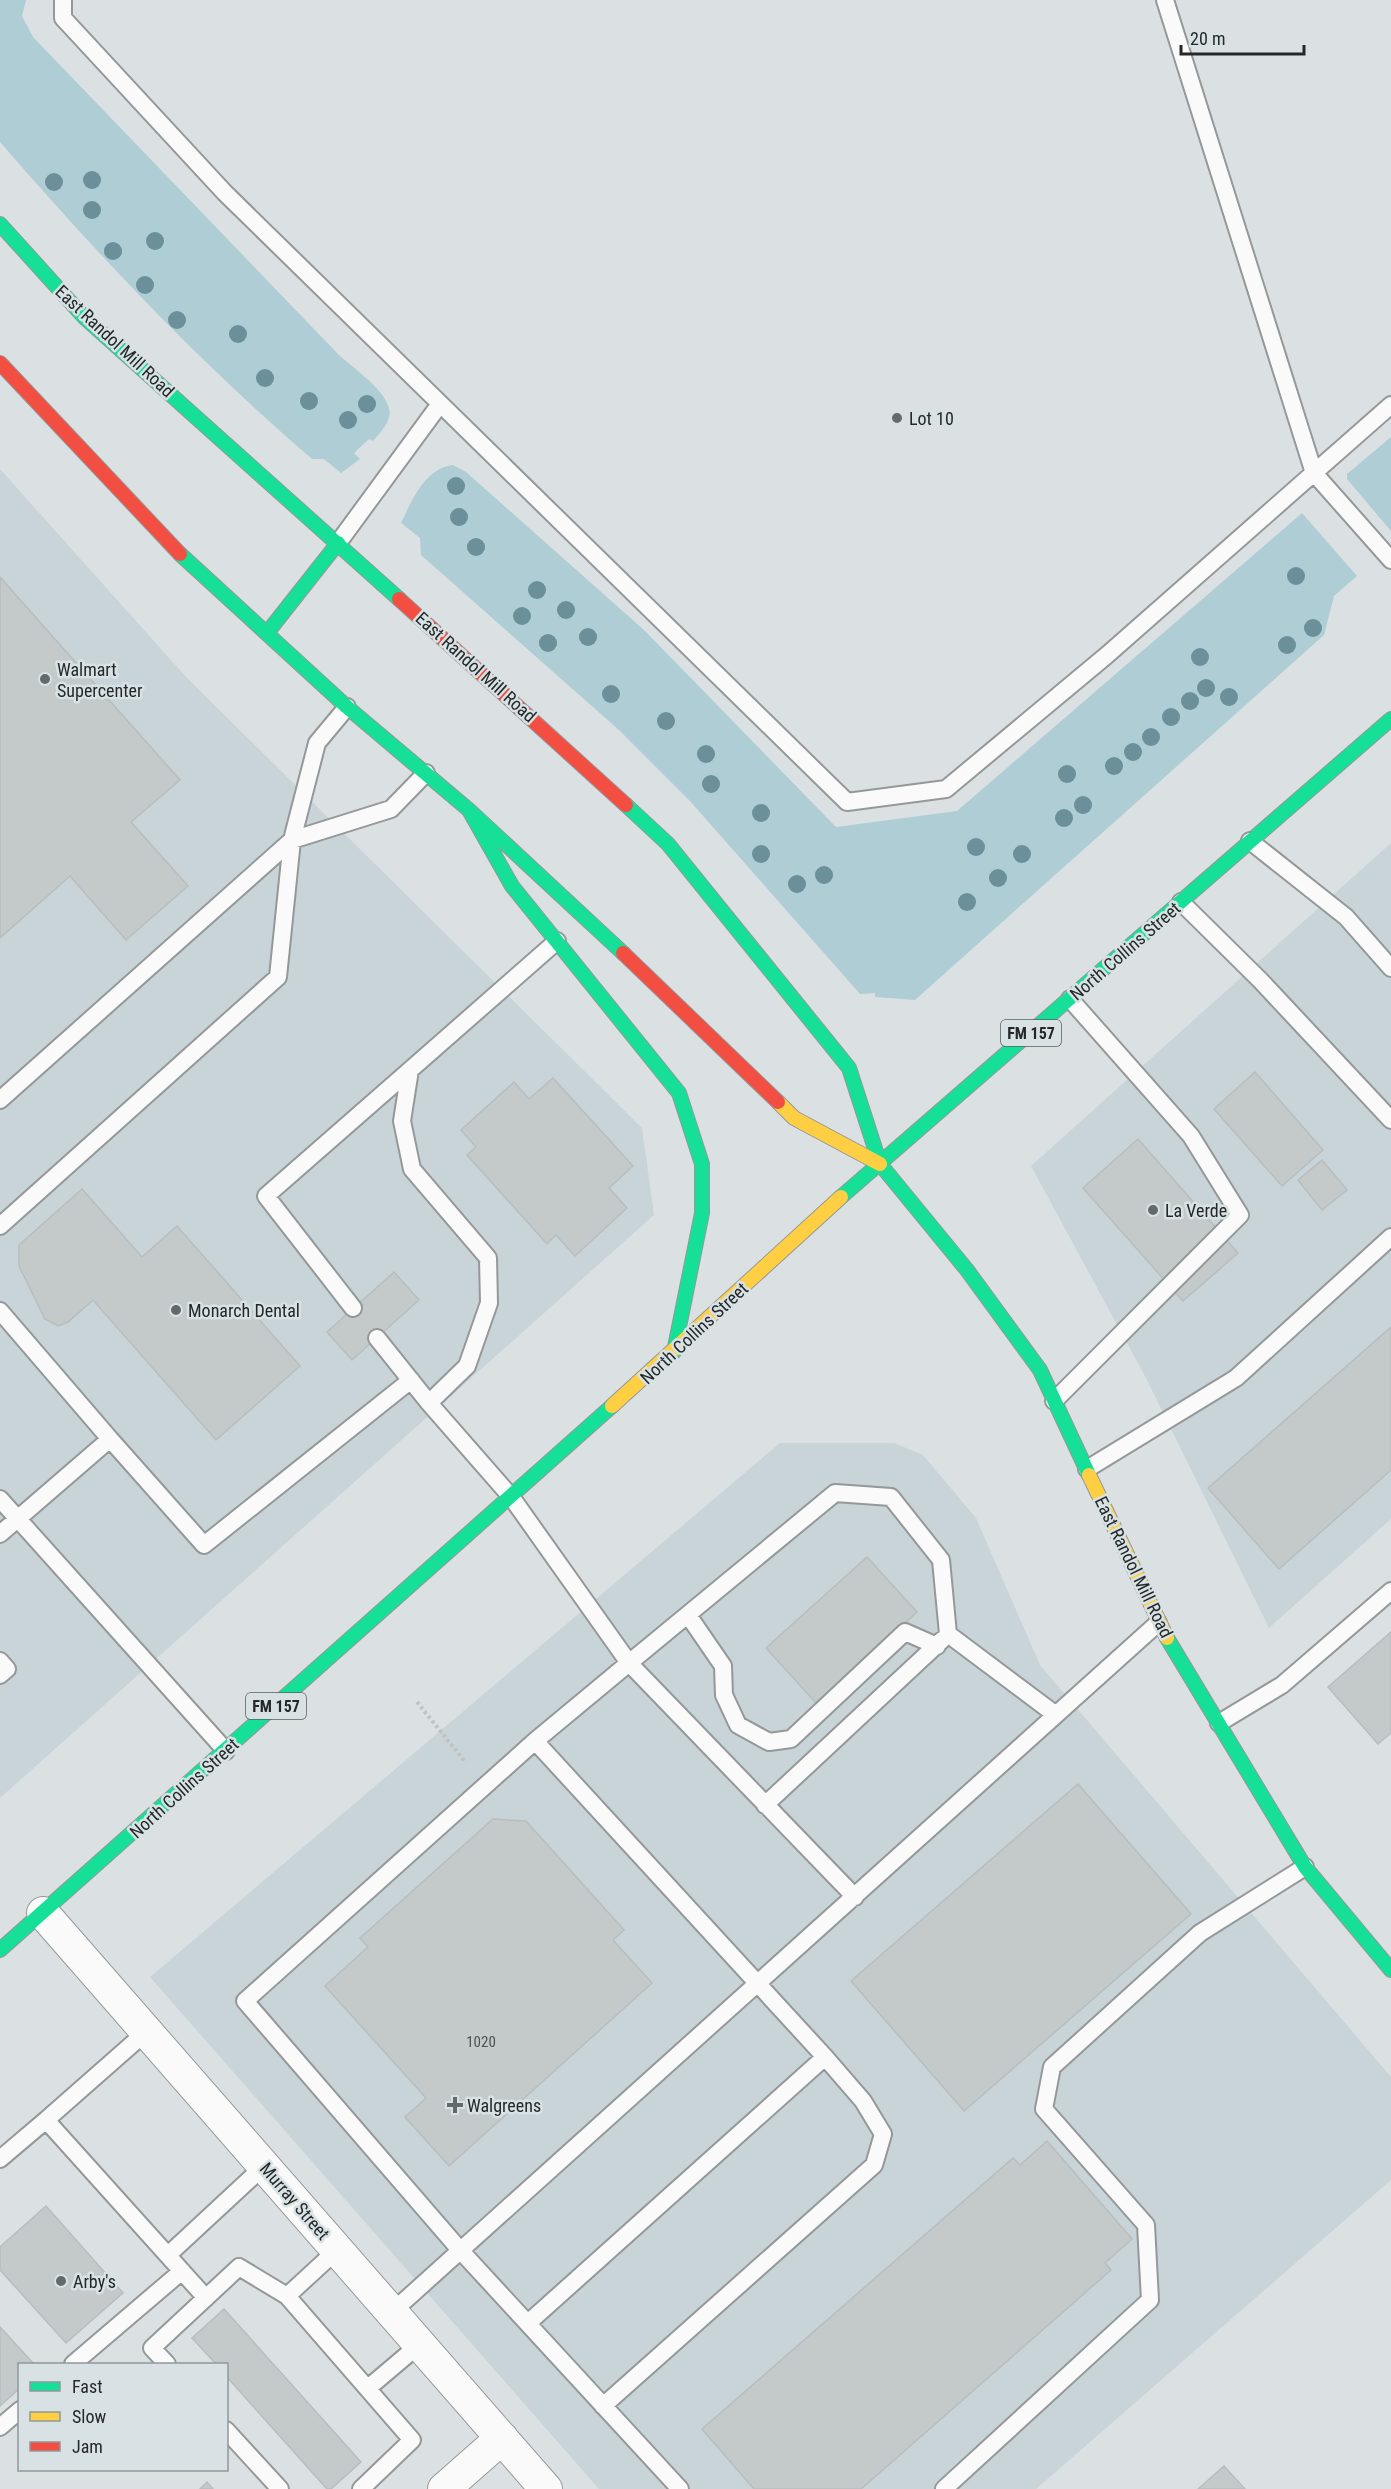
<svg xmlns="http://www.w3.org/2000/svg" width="1391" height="2489" font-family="'Roboto Condensed',sans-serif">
  <rect width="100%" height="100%" fill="#dbe1e2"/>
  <path fill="#c8d4d8" d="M0 469 187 678 642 1128 654 1215 0 1798Z
    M1391 843V1519L1269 1628 1146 1378 1031 1166Z
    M780 1443H894L923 1455 976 1518 1040 1665 1391 2077V2180L1036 2489H599L150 1977Z"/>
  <path fill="#afcdd5" d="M0 0H26L22 16 33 37 339 355C353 368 395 396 389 417 387 426 379 434 373 441L369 439 354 453 360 459 341 473 324 459H312C199 362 98 255 0 142Z
    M1391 437V531L1347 479V474Z
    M453 465 466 472 644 630 836 827 957 811 1302 513 1357 576 1334 596 1324 635 915 1000 875 997V993L860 994 689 800 619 730 421 555 420 538 401 523C412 500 425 468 453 465Z"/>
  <path fill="#c4c9ca" stroke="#b8bdbe" stroke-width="1.5" d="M0 577 180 780 131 822 188 886 126 940 70 876 0 938Z
    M1255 1072 1323 1150 1282 1186 1214 1109Z
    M553 1078 633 1166 609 1188 627 1208 575 1256 556 1235 547 1244 467 1155 476 1147 461 1130 514 1082 529 1099Z
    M1138 1139 1238 1253 1183 1301 1083 1188Z
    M1322 1160 1347 1190 1322 1210 1298 1180Z
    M82 1189 142 1257 177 1226 300 1366 216 1440 93 1300 68 1322 58 1326 45 1319 19 1266V1245Z
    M394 1272 419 1300 352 1360 327 1332Z
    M1391 1327V1470L1279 1569 1208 1488Z
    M867 1557 917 1612 816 1703 766 1648Z
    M1391 1632V1733L1378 1744 1328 1687Z
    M1078 1784 1191 1914 964 2111 851 1981Z
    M493 1819 526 1821 624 1930 613 1940 652 1983 449 2166 405 2117 426 2098 325 1986 368 1947 360 1938Z
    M1047 2141 1132 2239 1105 2263 1111 2270 861 2489H754L702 2429 1013 2158 1020 2165Z
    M46 2206 123 2293 66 2343 0 2270V2247Z
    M224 2309 361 2462 331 2489H327L226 2376V2364H216L192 2338Z
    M0 2327 34 2364H20V2388L0 2406Z
    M1224 2466 1245 2489H1198Z
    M207 2482 213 2489H200Z"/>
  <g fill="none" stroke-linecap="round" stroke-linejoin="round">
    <g stroke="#949899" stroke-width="20">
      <path id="lane" d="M63 0V18L225 193 847 802 946 789 1107 655 1391 405
        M1165 0 1314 473 1391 560
        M338 543 440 404
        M1250 841 1346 917 1391 968
        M1181 902 1260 980 1391 1120
        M557 941 410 1070 402 1121 412 1169 488 1258 489 1303 467 1366 429 1403 512 1498 629 1663 535 1741 245 2001 460 2250 680 2489
        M0 1100 292 840 391 809 426 773
        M0 1226 278 977 292 840 317 743 347 707
        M353 1308 266 1196 410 1070
        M0 1311 110 1439
        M377 1338 429 1403
        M1054 1401 1240 1215 1191 1136 1070 999
        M1087 1469 1236 1378 1391 1237
        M0 1499 226 1751
        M0 1534 110 1439 204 1545 411 1380
        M688 1615 723 1666 724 1695 738 1725 769 1742 791 1739 905 1632 937 1646
        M0 1661 7 1669 0 1675
        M1219 1723 1282 1685 1391 1591
        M535 1741 825 2057 863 2101 883 2134 874 2165 603 2406
        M765 1805 942 1640
        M855 1897 629 1663 835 1493 891 1497 941 1560 948 1634 1056 1715
        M146 2032 46 2120 206 2298
        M0 2159 46 2120
        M168 2255 264 2166
        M287 2296 412 2440 361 2489
        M392 2312 1158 1623
        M528 2323 825 2057
        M73 2364 182 2271
        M167 2364 152 2348 239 2267 287 2296 337 2250
        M368 2388 420 2344
        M0 2427 20 2410
        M226 2430 280 2489
        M944 2489 1150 2300 1146 2225 1044 2109 1052 2067 1200 1933 1305 1867"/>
    </g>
    <g stroke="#949899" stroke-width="34">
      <path id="street" d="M43 1913 546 2489
        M444 2489 502 2438"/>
    </g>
    <g stroke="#949899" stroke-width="16">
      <path id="fast" d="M0 224 84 317 399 599
        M180 554 347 707 469 810 623 953
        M267 633 338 543
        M626 805 668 844 849 1068 880 1164 967 1270 1040 1370 1089 1475
        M469 810 512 886 679 1093 702 1164V1213L674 1352
        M841 1197 1391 719
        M1167 1638 1305 1867 1391 1970
        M0 1950 612 1406"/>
    </g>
    <g stroke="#949899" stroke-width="16">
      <path id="slow" d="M778 1102 794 1118 880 1164
        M612 1406 841 1197
        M1089 1475 1167 1638"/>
    </g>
    <g stroke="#949899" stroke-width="16">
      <path id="jam" d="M0 363 180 554
        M399 599 626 805
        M623 953 778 1102"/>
    </g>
    <path stroke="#c0c1c1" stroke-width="4" stroke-dasharray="3 3" stroke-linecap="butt" d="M417 1702 466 1763"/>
    <use href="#lane" stroke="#fafafb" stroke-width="16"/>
    <use href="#street" stroke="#fafafb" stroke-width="32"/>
    <use href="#fast" stroke="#16e098" stroke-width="14"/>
    <use href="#slow" stroke="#ffcf43" stroke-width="14"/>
    <use href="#jam" stroke="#f24e42" stroke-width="14"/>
  </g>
  <g fill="#6b9099">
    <circle cx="92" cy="180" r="9"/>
    <circle cx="54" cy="182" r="9"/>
    <circle cx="92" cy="210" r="9"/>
    <circle cx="155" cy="241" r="9"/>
    <circle cx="113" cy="251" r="9"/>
    <circle cx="145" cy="285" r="9"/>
    <circle cx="177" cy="320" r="9"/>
    <circle cx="238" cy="334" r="9"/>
    <circle cx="265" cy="378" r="9"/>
    <circle cx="309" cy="401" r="9"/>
    <circle cx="367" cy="404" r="9"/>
    <circle cx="348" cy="420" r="9"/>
    <circle cx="456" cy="486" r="9"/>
    <circle cx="459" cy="517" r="9"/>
    <circle cx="476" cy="547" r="9"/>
    <circle cx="1296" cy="576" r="9"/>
    <circle cx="537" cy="590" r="9"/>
    <circle cx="566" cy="610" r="9"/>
    <circle cx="522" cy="616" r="9"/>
    <circle cx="1313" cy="628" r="9"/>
    <circle cx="588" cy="637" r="9"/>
    <circle cx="548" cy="643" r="9"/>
    <circle cx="1287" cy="645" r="9"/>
    <circle cx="1200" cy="657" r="9"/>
    <circle cx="1206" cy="688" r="9"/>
    <circle cx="611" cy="694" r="9"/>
    <circle cx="1229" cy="697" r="9"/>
    <circle cx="1190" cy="701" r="9"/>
    <circle cx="1171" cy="717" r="9"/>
    <circle cx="666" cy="721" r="9"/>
    <circle cx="1151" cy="737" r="9"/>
    <circle cx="1133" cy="752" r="9"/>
    <circle cx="706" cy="754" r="9"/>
    <circle cx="1114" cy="766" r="9"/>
    <circle cx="1067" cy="774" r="9"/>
    <circle cx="711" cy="784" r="9"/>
    <circle cx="1083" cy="805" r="9"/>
    <circle cx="761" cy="813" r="9"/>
    <circle cx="1064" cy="818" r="9"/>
    <circle cx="976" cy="847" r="9"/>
    <circle cx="761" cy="854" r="9"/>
    <circle cx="1022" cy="854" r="9"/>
    <circle cx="824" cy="875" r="9"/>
    <circle cx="998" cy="878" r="9"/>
    <circle cx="797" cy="884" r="9"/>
    <circle cx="967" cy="902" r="9"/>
  </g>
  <g fill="#64696a" stroke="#d8e2e5" stroke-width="2">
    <circle cx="897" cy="418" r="6"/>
    <circle cx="45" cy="679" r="6"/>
    <circle cx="1153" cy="1210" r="6"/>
    <circle cx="176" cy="1310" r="6"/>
    <path d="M452 2096h6v6h6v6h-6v6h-6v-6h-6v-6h6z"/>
    <circle cx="61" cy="2281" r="6"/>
  </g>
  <g text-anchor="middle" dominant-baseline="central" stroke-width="5" stroke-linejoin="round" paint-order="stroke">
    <g font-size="15" fill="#4d5152">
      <text x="481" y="2042">1020</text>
    </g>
    <g fill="#d8e2e5" stroke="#5a6061" stroke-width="1.5">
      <rect x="1001" y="1020" width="60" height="26" rx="4.5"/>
      <rect x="246" y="1693" width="60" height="26" rx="4.5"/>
    </g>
    <g font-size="16" font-weight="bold" fill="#242829">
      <text x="1031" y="1033">FM 157</text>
      <text x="276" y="1706">FM 157</text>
    </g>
    <g font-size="18" fill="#242829" stroke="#d8e2e5">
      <text transform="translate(115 341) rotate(43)">East Randol Mill Road</text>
      <text transform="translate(476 667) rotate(42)">East Randol Mill Road</text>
      <text transform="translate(1125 951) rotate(-41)">North Collins Street</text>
      <text transform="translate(694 1333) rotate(-43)">North Collins Street</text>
      <text transform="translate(1134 1567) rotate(64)">East Randol Mill Road</text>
      <text transform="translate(184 1788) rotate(-42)">North Collins Street</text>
      <text transform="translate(295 2201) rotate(49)">Murray Street</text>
    </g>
    <g font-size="18" fill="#242829" stroke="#d8e2e5" text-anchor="start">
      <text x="909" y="418">Lot 10</text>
      <text x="57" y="669">Walmart<tspan x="57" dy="21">Supercenter</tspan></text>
      <text x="1165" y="1210">La Verde</text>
      <text x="188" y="1310">Monarch Dental</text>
      <text x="467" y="2105">Walgreens</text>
      <text x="73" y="2281">Arby's</text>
    </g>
  </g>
  <rect x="18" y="2363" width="210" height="108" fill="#d8e2e5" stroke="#90989a" stroke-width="1.5"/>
  <rect x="30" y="2382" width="30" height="9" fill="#16e098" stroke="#90989a" stroke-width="1.5"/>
  <text x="72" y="2393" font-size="18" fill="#242829">Fast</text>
  <rect x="30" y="2412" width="30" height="9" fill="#ffcf43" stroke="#90989a" stroke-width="1.5"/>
  <text x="72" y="2423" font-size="18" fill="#242829">Slow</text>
  <rect x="30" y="2442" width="30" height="9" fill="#f24e42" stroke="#90989a" stroke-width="1.5"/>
  <text x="72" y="2453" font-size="18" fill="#242829">Jam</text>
  <path d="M1181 45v9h123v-9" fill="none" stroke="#242829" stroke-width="3"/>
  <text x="1190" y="45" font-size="18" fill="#242829" stroke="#d8e2e5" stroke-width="4.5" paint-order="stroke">20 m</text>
</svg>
